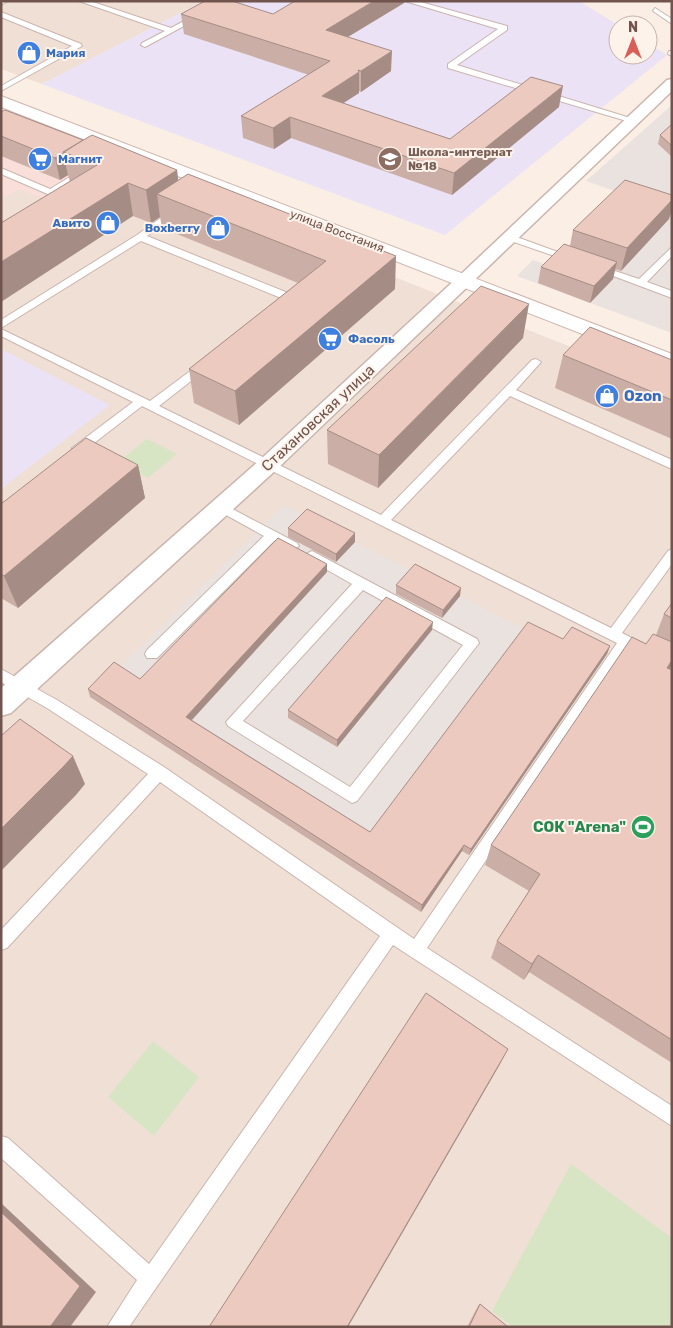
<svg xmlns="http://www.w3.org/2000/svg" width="673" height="1328" font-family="Rubik,sans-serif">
  <rect width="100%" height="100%" fill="#faeee5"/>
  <path fill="#f0dfd4" d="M1 1H204L42 84 1 69Z
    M1 121 672 387V1327H1Z"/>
  <path fill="#f9deda" d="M1 137 109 172 48 201 20 189 7 196 1 193Z"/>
  <path fill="#eae2df" d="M672 105V333L517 276 533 260 554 268 627 195 586 181Z
    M284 505 561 648 388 890 90 697Z"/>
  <path fill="#ebe2f6" d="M204 1H579L618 25V55H648V44L667 55 445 235 42 84Z
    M1 349 110 405 1 489Z"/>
  <path fill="#d8e5c5" d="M147 439 177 454 148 478 118 462Z
    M153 1041 199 1077 154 1136 108 1097Z
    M571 1164 672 1238V1327H513L492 1311Z"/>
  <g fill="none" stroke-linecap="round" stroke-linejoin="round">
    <g stroke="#cab5ad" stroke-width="2">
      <path id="service" d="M1 1H8L1 5Z
        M79 1H90L171 28 221 1H230L145 47 141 45 142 43 165 31Z
        M405 1H417L507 26V30L457 65 637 120 630 122 448 68V64L498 29Z
        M655 8 672 19V24L653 11Z
        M1 12 81 44 82 46 1 91V86L72 46 1 17Z
        M669 51H672V56L668 54Z
        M1 168 50 189 83 169 90 171 50 195 1 174Z
        M173 209 181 211 147 236 298 297V301L292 305H284L283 303 286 300 141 241 1 328V320L137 235Z
        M508 236H514L577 259 569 261 508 240Z
        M672 247V256L647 282 672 291V298L592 268 597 265 639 279Z
        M1 329 150 401 201 363H209V367L159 406 381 515 532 360 536 359 541 362 516 390 672 460V469L510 396 391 520 611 628 668 551 672 549V564L622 633 672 658V669L628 649 427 948 672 1106V1126L393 945 129 1327H107L137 1280 1 1158V1136L8 1138 149 1264 380 936 160 782 7 948 1 950V930L148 774 47 708 1 682V669L57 700 164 767 414 939 617 643 142 406 80 454H72V448L133 402 1 336Z
        M221 503 297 543 299 546 293 551 274 541 157 658H147L145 654 147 650 264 536 217 510 215 507Z
        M312 551 477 639 479 643 357 801 352 803 228 726 226 722 352 584 308 559 306 556 308 553ZM363 590 463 645 350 787 243 721Z"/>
    </g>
    <g stroke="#cab5ad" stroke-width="3">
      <path id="minor" d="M672 79V91L277 469 11 713 1 716V688L261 459 458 277 667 80Z"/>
    </g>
    <g stroke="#ceb6ad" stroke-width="2">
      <path id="secondary" d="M1 96 672 354V369L1 107Z"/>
    </g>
    <use href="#service" fill="#fff" fill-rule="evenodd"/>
    <use href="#minor" fill="#fff" fill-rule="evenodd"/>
    <use href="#secondary" fill="#fff" fill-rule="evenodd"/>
  </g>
  <path fill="#cbaea5" d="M404 3 348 37 391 71 361 92 359 91V93L343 103 450 139 559 107 452 195 291 138 274 149 243 138 241 116 309 75 184 34 181 14H273Z
    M1 112 83 140 177 170 178 181 395 289 239 425 194 403 189 369 298 283 162 228 160 217 151 223 133 216 70 182 68 175 60 180 1 156Z
    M672 124V157L658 144 660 135Z
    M669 219 621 271 615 269 613 279 590 303 538 283 541 267 570 246 573 230Z
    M523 338 378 488 328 464 327 430Z
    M563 355 672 360V439L555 388Z
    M138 465 145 498 18 608 1 598V504Z
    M288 528 355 542 336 562 288 537Z
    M327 572 192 720 370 832 563 639 610 646 607 654 469 855 462 851 421 912 90 697 88 689 140 679Z
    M396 585 460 596 442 618 396 594Z
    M672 603V665L670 669 672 670V1063L529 972 524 980 491 958 497 941 529 891 485 865 491 845 646 644 656 635 664 614Z
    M432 630 337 747 288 718V710Z
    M480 1304 508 1327H467L478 1306Z"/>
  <path fill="#a58d86" d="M374 1H404V3L326 50V30Z
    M392 51 391 71 361 92V71Z
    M359 72V93L322 117V96Z
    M563 86 559 107 452 195 454 173Z
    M290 117 291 138 274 149 273 128Z
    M63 153 68 175 60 180 55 158Z
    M177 170 181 203 157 194 160 217 151 223 146 190Z
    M128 183 133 216 1 302V262Z
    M672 200V210L669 219 621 271 627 248Z
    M396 256 395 289 239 425 235 391Z
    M617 262 613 279 590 303 594 286Z
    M529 304 523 338 378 488 379 455Z
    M138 465 145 498 18 608 4 576Z
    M355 533V542L336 562V554Z
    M327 564V572L188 724 186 717Z
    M461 588 460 596 442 618 443 610Z
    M433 622 432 630 337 747V740Z
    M610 646 607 654 469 855 471 849Z
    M672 660V665L669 670 667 668Z
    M73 756 85 784 76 795 1 871V829Z
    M464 845 462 851 421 912 422 905Z
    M538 955 529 972 524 980 532 964Z
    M508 1049 499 1066 348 1327H347Z
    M1 1203 96 1292 70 1327H50L1 1212Z"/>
  <path fill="#eccac0" stroke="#a58d86" d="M205 1H232L273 14 295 1H374L326 30 392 51 361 71 358 70 359 72 322 96 450 139 531 77 563 86 454 173 290 117 273 128 241 116 330 61 181 14Z
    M5 110 83 140 55 158 1 136V112Z
    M672 124V146L660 135Z
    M92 135 177 170 146 190 128 183 1 262V223L97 165 63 152Z
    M188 174 396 256 235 391 189 369 326 261 157 194Z
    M625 180 672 195V200L627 248 573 230Z
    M564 244 617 262 594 286 541 267Z
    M481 286 529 304 379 455 327 430Z
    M590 327 672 360V400L563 355Z
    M86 438 138 465 4 576 1 574V504Z
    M307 509 355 533 336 554 288 528Z
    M278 538 327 564 186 717 370 832 528 622 563 639 572 627 610 646 471 849 464 845 422 905 88 689 114 662 140 679Z
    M415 564 461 588 443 610 396 585Z
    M386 597 433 622 337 740 288 710Z
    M672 603V618L664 614Z
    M653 634 672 642V660L667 668 672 670V1040L538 955 532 964 497 941 540 874 491 845 632 637 646 644Z
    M20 719 73 756 63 767 1 829V736Z
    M426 993 508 1049 347 1327H209Z
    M1 1212 80 1286 50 1327H1Z
    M480 1304 508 1327H469Z"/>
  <defs>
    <g id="shop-disc" transform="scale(1.25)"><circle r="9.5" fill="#3f7fe0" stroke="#fdf3eb"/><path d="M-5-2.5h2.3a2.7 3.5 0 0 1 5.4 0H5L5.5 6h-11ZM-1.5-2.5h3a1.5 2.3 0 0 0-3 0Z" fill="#fff"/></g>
    <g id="supermarket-disc" transform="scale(1.25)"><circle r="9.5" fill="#3f7fe0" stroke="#fdf3eb"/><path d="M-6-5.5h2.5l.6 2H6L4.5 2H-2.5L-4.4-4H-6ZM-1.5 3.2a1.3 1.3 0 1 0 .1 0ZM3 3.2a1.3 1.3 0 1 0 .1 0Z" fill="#fff"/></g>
    <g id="school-disc" transform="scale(1.25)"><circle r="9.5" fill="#8d6e63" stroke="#fdf3eb"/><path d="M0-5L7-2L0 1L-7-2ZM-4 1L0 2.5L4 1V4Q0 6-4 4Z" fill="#fff"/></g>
    <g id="stadium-disc" transform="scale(1.25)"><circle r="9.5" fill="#2e9e5b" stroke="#fdf3eb"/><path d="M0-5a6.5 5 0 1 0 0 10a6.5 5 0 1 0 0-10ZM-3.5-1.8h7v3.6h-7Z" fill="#fff"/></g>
  </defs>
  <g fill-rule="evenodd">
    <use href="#shop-disc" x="29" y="53"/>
    <use href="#supermarket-disc" x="40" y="159"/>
    <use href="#school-disc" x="390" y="159"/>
    <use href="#shop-disc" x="108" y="223"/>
    <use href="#shop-disc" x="218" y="228"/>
    <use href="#supermarket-disc" x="330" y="339"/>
    <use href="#shop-disc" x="607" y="396"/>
    <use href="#stadium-disc" x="643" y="827"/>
  </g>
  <g text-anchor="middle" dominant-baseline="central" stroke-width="4" stroke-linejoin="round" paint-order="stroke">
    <g font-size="12" font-weight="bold" fill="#366cbe" stroke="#fdf3eb" text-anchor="start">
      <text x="46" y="53">Мария</text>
      <text x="58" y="159">Магнит</text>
      <text x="90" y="223" text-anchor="end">Авито</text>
      <text x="200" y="228" text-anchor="end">Boxberry</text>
      <text x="348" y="339">Фасоль</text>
    </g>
    <g font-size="12" font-weight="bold" fill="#785e54" stroke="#fdf3eb" text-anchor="start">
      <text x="408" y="152">Школа-интернат<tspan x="408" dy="14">№18</tspan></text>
    </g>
    <g font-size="12" fill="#70544d" stroke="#fdf3eb">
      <text transform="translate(337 231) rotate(21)">улица Восстания</text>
    </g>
    <g font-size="15" font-weight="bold" fill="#366cbe" stroke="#fdf3eb" text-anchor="start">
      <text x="624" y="396">Ozon</text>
    </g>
    <g font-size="15" fill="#70544d" stroke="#fdf3eb">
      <text transform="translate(318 418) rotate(-43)">Стахановская улица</text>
    </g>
    <g font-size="15" font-weight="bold" fill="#27864d" stroke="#fdf3eb" text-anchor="end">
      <text x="626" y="827">СОК "Arena"</text>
    </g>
  </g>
  <rect width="673" height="1328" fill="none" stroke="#70544d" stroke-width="5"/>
  <g transform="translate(633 40)"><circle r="24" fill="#fdf3eb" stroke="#c5b3ac"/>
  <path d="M0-4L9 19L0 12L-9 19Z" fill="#d75f57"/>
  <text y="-8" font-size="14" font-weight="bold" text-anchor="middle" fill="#70544d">N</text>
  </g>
</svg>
